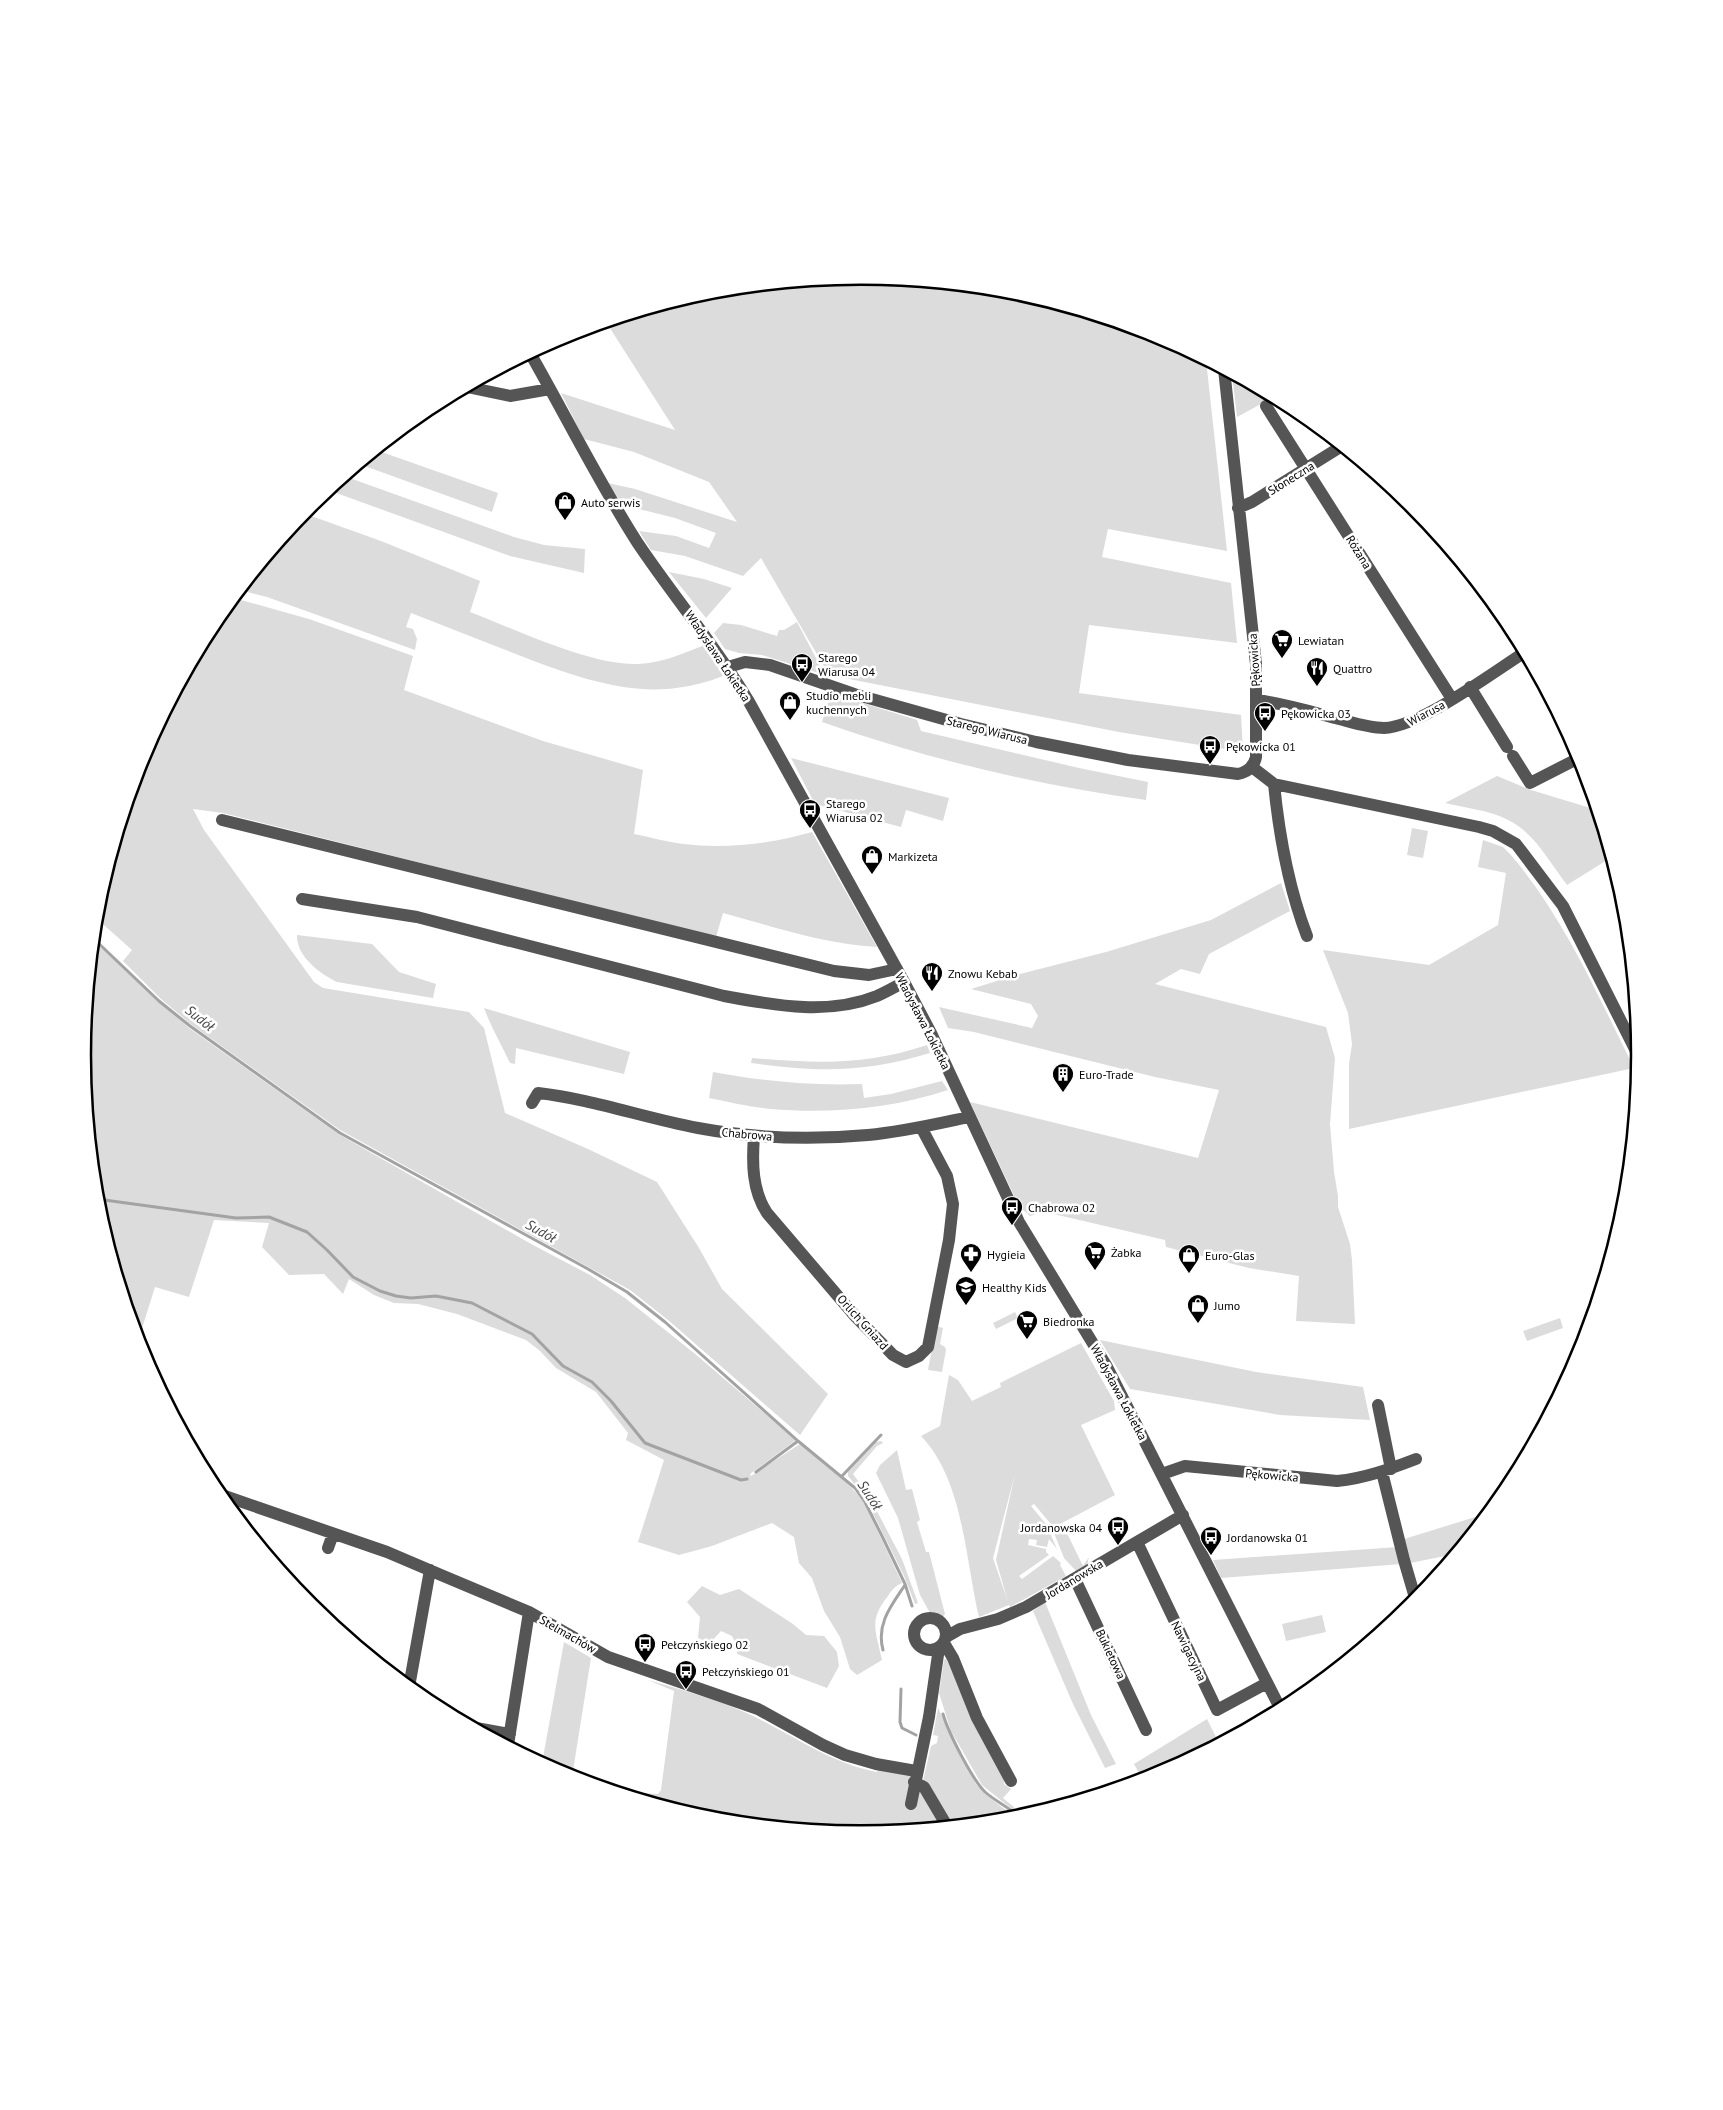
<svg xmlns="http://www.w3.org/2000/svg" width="1723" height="2110" font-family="'PT Sans',sans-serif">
  <rect width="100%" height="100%" fill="#fff"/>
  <path fill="#dcdcdc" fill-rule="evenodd" d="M862 276 1014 291 1160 335 1206 360 1227 551 1108 529 1102 557 1231 583 1237 643 1089 625 1079 693 1241 715 1243 752 1119 732 829 675 761 558 743 576 685 556 651 550 639 531 676 536 709 548 716 533 675 518 623 505 608 483 635 489 737 522 709 482 634 452 584 439 561 393 675 430 606 322 710 291Z
    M1232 374 1274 397 1237 417Z
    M376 450 498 493 492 512 359 464Z
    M344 476 514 537 544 545 585 549 584 573 510 556 328 490Z
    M303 513 381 541 480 581 470 612C515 629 591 666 638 664 662 663 684 653 705 645L723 676C708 682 692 686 676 688 620 696 554 669 503 649 472 637 442 625 411 613L406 627 413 629 417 639 415 650 267 597 240 590Z
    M669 572 704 579 732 588 706 618Z
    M234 598 309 619 413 656 404 690 543 741 643 770 634 834C650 837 667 842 683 844 727 849 770 844 812 832L877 947C824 944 774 927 723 913L716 937 223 813 193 809 204 830 314 982 323 988 469 1012 484 1028 505 1113 588 1149 657 1182 699 1248 722 1289 828 1394 800 1435 668 1320 630 1290 340 1130 192 1025 161 999 123 961 132 950 96 918 98 903 142 757 214 622Z
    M797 622 825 675 762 655 739 653 725 649 714 633 723 623 741 625 777 636 779 630H784Z
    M831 693 917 720 921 731 1079 768 1148 782 1146 800C1036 785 927 759 822 722Z
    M791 758 949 798 943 821 906 810 901 827 815 804Z
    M1497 776 1531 790 1597 810 1612 857 1567 885C1550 863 1534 832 1508 820 1489 810 1465 808 1445 803Z
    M1412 828 1428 831 1423 858 1407 855Z
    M1483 840 1503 847 1510 854C1564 917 1597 994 1634 1068L1349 1129V1064L1352 1044 1348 1013 1323 950 1429 965 1498 925 1506 873 1478 867Z
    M1281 883 1290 911 1209 954 1200 974 1181 969 1155 984 1326 1027 1335 1058 1330 1124 1334 1172 1338 1196V1207L1350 1244 1352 1260 1355 1324 1296 1321 1299 1276 1249 1268 1166 1247 1165 1240 1045 1212 1030 1216 1019 1206 970 1102 1198 1158 1219 1090 1155 1077 974 1032 948 1028 939 1007 1032 1028 1038 1016 1031 1004 971 989 1016 975 1106 952 1211 920Z
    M297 935 372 944 399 972 436 984 433 998 337 982C320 974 296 956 297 935Z
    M94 941 189 1028 340 1135 533 1245 590 1275 625 1298 694 1353 796 1440 750 1474 751 1476 800 1444 849 1485 859 1496 866 1506 902 1583C895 1586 892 1590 888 1596 868 1621 876 1631 882 1660L857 1675 850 1669 840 1637 824 1611 812 1578 799 1563 794 1537 772 1523 712 1546 679 1555 638 1542 664 1460 626 1440 628 1433 596 1392 556 1368 540 1351 526 1340 457 1314 418 1304 394 1303 374 1295 349 1279 343 1294 324 1274 289 1275 262 1247 269 1223 214 1220 189 1297 155 1287 138 1341 97 1207 83 1055Z
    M484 1008 630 1052 624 1074 516 1048 515 1064 510 1063C501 1044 491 1027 484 1008Z
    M927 1045 930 1053C864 1073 818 1072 751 1063L752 1058C816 1063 865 1066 927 1045Z
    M713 1072C762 1081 812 1086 862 1084L864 1098 891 1094 942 1081 948 1090C891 1109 830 1114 770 1109 750 1107 729 1102 709 1098Z
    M1015 1312 1018 1318 996 1329 993 1323Z
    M1560 1318 1563 1328 1527 1341 1523 1331Z
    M936 1326 943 1328 940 1344 945 1347 946 1350 942 1372 928 1370Z
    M1100 1340 1256 1372 1363 1387 1370 1420 1280 1415 1130 1389Z
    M1081 1343 1114 1401 1115 1410 1081 1425 1115 1495 1062 1523 1083 1566 1089 1557 1087 1565 1076 1571 1064 1558 1050 1523 1034 1504 1031 1506 1046 1524 1057 1549 1049 1539 1047 1547 1036 1545 1037 1540 1029 1539 1028 1545 1046 1549V1552L1049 1555 1019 1576 1022 1579 1053 1556 1061 1563 1060 1565 1066 1576 1010 1607 1009 1605 979 1617C965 1559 964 1481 921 1436L940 1426 949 1375 958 1380 972 1401 1001 1387 1000 1383ZM1015 1474 996 1560 1008 1602 993 1558Z
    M881 1441 883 1443 877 1446 853 1474 868 1494 902 1559 918 1603 915 1604 904 1576 865 1497 848 1476V1472L876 1442Z
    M897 1450 906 1490 912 1489 920 1520 917 1522 926 1552H929L945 1614 941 1619 930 1613 920 1595 898 1518 876 1473 880 1465Z
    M1488 1513 1455 1554 1410 1563 1401 1540Z
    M1398 1547 1402 1564 1221 1578 1213 1560Z
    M702 1586 720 1595 739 1589 793 1624 806 1635 824 1636 837 1652 839 1666 827 1688 737 1654V1646L732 1636 721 1631 710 1643 698 1638 700 1617 687 1602Z
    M1045 1602 1091 1715 1116 1764 1105 1768 1073 1704 1033 1611Z
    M1322 1615 1326 1632 1286 1641 1282 1624Z
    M564 1642 591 1658 572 1777 542 1763Z
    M947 1658 1004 1776V1784L1011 1789 1003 1798 1014 1807 1013 1810 982 1785 951 1731 939 1693 944 1660Z
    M648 1680C683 1690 718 1700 751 1715 793 1735 830 1763 877 1772L878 1768 908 1774 917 1784 942 1826 861 1834 709 1819 642 1799 643 1793 658 1794 661 1790 674 1691Z
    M938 1708 976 1784 985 1794 1016 1818 952 1825 923 1781 931 1746 937 1743 938 1736 933 1735Z
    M1207 1719 1219 1743 1159 1775 1143 1780 1134 1764Z"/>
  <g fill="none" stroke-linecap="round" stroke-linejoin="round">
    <path stroke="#a3a3a3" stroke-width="3" d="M94 939 159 1001 190 1026 340 1133 588 1269 627 1292 665 1322 798 1441 855 1488 865 1502 882 1536 905 1584 912 1606
      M97 1199 236 1218 269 1217 307 1232 327 1250 353 1277 380 1291 396 1296 411 1298 436 1296 472 1303 532 1334 563 1366 592 1382 611 1401 645 1443 741 1480 747 1479
      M756 1472 798 1441
      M842 1476 881 1435
      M883 1650C876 1624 891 1606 905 1585
      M901 1689 900 1722 902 1728 916 1735
      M943 1714C948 1732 972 1779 985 1792 995 1801 1009 1807 1019 1817"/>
    <path stroke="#555" stroke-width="12" d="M530 353C566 416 598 481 637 542 673 596 715 645 748 700L904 982 931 1033 1019 1222 1106 1365 1281 1710
      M467 387 510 396 550 389
      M1266 406 1452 699
      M1238 508 1252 502 1342 446
      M728 667 745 662 770 665 854 694 961 724 1036 742 1128 760 1238 774C1247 772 1254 767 1256 757V664L1224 369
      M1470 687 1507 747
      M1257 700C1285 704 1312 712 1339 719 1354 723 1369 728 1384 728 1420 727 1492 673 1525 652
      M1513 756 1530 783 1581 757
      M1252 767 1274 784C1279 834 1289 889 1307 936
      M1274 784 1479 827 1493 831 1516 844 1563 906 1640 1059
      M222 820 834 971 869 975 897 969
      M302 899 417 917 724 996C774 1005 827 1016 877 996 886 992 895 987 904 982
      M532 1103 538 1093C592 1099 644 1118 698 1128 752 1138 813 1140 868 1135 902 1132 936 1124 969 1117
      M754 1136C752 1163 752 1190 767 1213L855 1316 893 1355 906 1362 919 1356 928 1347 949 1240 953 1204 947 1176 921 1127
      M1378 1405 1391 1469
      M1382 1472 1404 1560 1416 1601
      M1162 1474 1185 1466 1337 1481C1365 1478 1390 1469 1416 1459
      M219 1494 387 1552 441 1575 529 1612 608 1657 758 1709 823 1745 845 1755 876 1764 916 1771
      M1137 1542 1217 1710 1267 1683
      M328 1548 333 1534
      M1075 1579 1146 1730
      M914 1634a16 16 0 1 1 32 0a16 16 0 1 1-32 0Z
      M946 1637 960 1629 998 1619 1026 1607 1183 1515
      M944 1643 953 1658 977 1718 1011 1781
      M409 1687 430 1570
      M476 1728 510 1734
      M508 1745 529 1612
      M914 1782 924 1787 947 1826
      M911 1804 929 1717 939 1648"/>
  </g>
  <defs>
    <g id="shop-pin" transform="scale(1.125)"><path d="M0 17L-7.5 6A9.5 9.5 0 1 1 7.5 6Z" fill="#000" stroke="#fff"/><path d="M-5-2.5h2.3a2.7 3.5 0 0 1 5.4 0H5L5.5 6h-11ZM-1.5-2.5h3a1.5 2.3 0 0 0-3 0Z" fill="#fff"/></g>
    <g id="supermarket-pin" transform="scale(1.125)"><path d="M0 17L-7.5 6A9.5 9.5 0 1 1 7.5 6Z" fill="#000" stroke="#fff"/><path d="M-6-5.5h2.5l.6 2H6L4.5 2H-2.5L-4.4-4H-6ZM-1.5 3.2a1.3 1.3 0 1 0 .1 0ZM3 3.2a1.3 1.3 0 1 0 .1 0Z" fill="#fff"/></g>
    <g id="bus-pin" transform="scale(1.125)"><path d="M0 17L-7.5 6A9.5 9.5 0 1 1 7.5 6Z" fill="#000" stroke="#fff"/><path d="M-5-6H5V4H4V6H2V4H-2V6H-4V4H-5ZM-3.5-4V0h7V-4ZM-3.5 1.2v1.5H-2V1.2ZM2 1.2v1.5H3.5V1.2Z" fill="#fff"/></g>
    <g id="restaurant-pin" transform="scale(1.125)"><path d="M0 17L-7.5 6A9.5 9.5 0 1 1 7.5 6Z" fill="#000" stroke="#fff"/><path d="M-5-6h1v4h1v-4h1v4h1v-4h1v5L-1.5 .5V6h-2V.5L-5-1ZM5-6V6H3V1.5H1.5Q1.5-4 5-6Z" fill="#fff"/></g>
    <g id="building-pin" transform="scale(1.125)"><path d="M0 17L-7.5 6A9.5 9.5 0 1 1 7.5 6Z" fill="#000" stroke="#fff"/><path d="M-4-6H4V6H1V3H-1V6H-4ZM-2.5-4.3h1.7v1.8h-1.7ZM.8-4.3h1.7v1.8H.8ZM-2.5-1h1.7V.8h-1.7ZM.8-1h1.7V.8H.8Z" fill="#fff"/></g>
    <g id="pharmacy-pin" transform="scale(1.125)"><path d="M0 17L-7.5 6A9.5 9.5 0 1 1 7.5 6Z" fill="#000" stroke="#fff"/><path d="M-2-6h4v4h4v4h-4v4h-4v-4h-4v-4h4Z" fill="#fff"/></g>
    <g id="school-pin" transform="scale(1.125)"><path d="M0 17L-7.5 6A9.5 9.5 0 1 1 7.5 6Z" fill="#000" stroke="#fff"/><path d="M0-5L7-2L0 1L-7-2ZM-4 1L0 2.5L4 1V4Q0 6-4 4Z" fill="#fff"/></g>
  </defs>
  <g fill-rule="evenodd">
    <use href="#shop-pin" x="565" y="502"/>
    <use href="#supermarket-pin" x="1282" y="640"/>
    <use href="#bus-pin" x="802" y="664"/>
    <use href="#restaurant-pin" x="1317" y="668"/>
    <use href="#shop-pin" x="790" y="702"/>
    <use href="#bus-pin" x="1265" y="713"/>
    <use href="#bus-pin" x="1210" y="746"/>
    <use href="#bus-pin" x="810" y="810"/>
    <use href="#shop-pin" x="872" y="856"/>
    <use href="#restaurant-pin" x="932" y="973"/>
    <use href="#building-pin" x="1063" y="1074"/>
    <use href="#bus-pin" x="1012" y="1207"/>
    <use href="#supermarket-pin" x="1095" y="1252"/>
    <use href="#pharmacy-pin" x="971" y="1254"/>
    <use href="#shop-pin" x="1189" y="1255"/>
    <use href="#school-pin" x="966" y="1287"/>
    <use href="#shop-pin" x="1198" y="1305"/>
    <use href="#supermarket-pin" x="1027" y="1321"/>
    <use href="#bus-pin" x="1118" y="1527"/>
    <use href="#bus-pin" x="1211" y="1537"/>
    <use href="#bus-pin" x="645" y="1644"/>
    <use href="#bus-pin" x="686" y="1671"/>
  </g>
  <g text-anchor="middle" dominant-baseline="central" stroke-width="5" stroke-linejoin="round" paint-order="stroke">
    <g font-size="12" fill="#000" stroke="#fff">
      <text transform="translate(1291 478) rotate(-32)">Słoneczna</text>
      <text transform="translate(1359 552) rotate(58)">Różana</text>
      <text transform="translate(718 656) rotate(56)">Władysława Łokietka</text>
      <text transform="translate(1254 660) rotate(-94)">Pękowicka</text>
      <text transform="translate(1426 713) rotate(-28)">Wiarusa</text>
      <text transform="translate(987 730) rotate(14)">Starego Wiarusa</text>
      <text transform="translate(923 1021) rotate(63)">Władysława Łokietka</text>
      <text transform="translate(747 1134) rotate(5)">Chabrowa</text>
      <text transform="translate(863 1322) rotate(48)">Orlich Gniazd</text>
      <text transform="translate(1119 1392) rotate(62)">Władysława Łokietka</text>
      <text transform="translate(1272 1475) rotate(5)">Pękowicka</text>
      <text transform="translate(1074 1579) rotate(-31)">Jordanowska</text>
      <text transform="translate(568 1634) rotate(30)">Stelmachów</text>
      <text transform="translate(1189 1651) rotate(64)">Nawigacyjna</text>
      <text transform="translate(1111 1654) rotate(65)">Bukietowa</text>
    </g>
    <g font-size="12" fill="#000" stroke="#fff" text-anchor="start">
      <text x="581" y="502">Auto serwis</text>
      <text x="1298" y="640">Lewiatan</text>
      <text x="818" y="657">Starego<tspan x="818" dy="14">Wiarusa 04</tspan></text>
      <text x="1333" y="668">Quattro</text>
      <text x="806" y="695">Studio mebli<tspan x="806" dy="14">kuchennych</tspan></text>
      <text x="1281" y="713">Pękowicka 03</text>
      <text x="1226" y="746">Pękowicka 01</text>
      <text x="826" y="803">Starego<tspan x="826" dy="14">Wiarusa 02</tspan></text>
      <text x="888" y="856">Markizeta</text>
      <text x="948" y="973">Znowu Kebab</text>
      <text x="1079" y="1074">Euro-Trade</text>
      <text x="1028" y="1207">Chabrowa 02</text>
      <text x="1111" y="1252">Żabka</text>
      <text x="987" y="1254">Hygieia</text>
      <text x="1205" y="1255">Euro-Glas</text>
      <text x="982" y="1287">Healthy Kids</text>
      <text x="1214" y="1305">Jumo</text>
      <text x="1043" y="1321">Biedronka</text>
      <text x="1102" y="1527" text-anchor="end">Jordanowska 04</text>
      <text x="1227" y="1537">Jordanowska 01</text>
      <text x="661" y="1644">Pełczyńskiego 02</text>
      <text x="702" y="1671">Pełczyńskiego 01</text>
    </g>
    <g font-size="14" font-style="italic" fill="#444" stroke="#fff">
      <text transform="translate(200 1018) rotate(38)">Sudół</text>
      <text transform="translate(541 1231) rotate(29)">Sudół</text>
      <text transform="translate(870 1495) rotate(57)">Sudół</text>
    </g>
  </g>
  <path d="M0 0H1723V2110H0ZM91 1055a770 770 0 1 1 1540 0a770 770 0 1 1-1540 0Z" fill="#fff" fill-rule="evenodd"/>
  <path fill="none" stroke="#000" stroke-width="2.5" d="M91 1055a770 770 0 1 1 1540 0a770 770 0 1 1-1540 0Z"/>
</svg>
